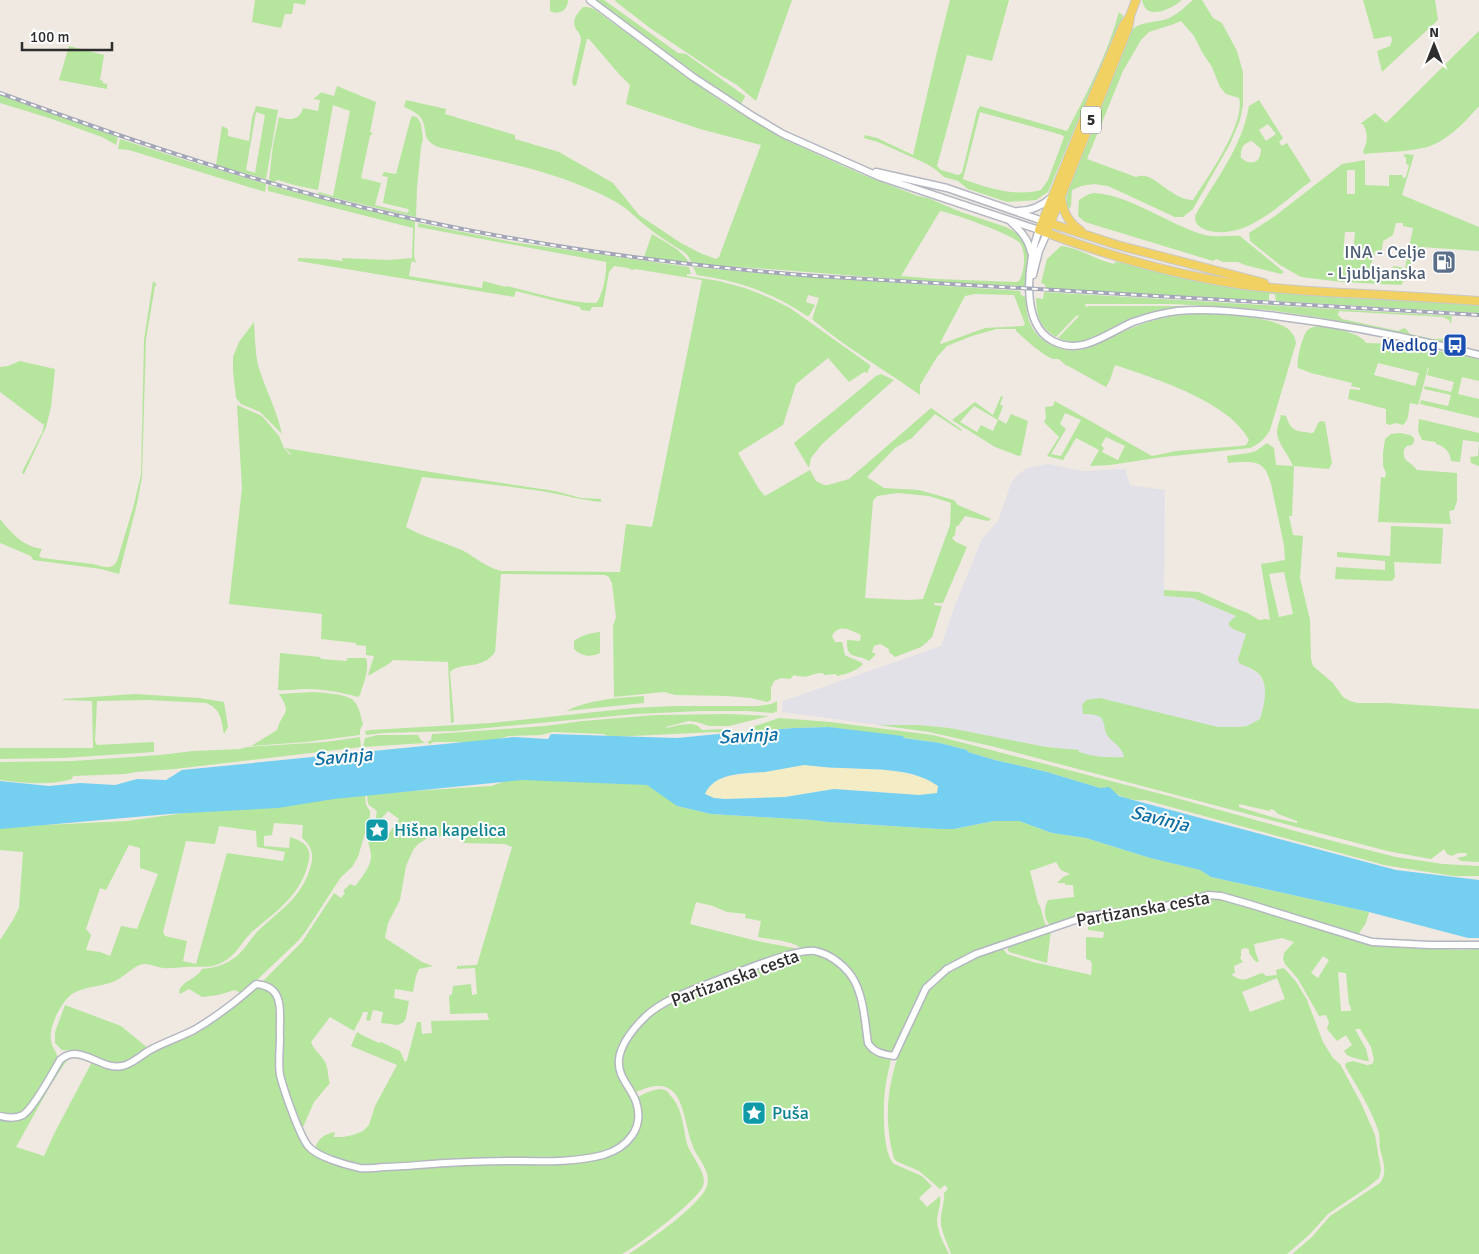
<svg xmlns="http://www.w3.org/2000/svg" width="1479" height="1254" font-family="Signika,sans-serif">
  <rect width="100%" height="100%" fill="#efe9e1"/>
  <path fill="#e3e1e8" d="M1048 464 1083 471 1125 469 1130 485 1165 490 1164 596 1193 598 1236 616 1235 630 1246 634 1238 659 1253 671 1259 674 1265 686V704L1260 719 1247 726 1231 728 1218 727 1184 719 1125 757 1114 758 1091 756 1064 749 1046 747 950 728 917 725H878L782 712 783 701 941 646 955 605 982 539 998 521 1011 483 1018 474 1028 468Z"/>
  <path fill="#b6e59e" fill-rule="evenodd" d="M255 0H306L305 5 294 3 292 14H285L281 28 252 22Z
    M550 0H568C568 10 559 16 550 11Z
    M594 0H604L678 53 686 54 745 96 741 105 700 77Z
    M616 0H792L756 101 737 85 720 75 650 28 615 1Z
    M950 0H1009L992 61 967 55 937 166 941 170 958 175 962 173 977 111 980 106 1067 131C1087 93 1108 53 1119 12L1123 16 1119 28 1090 98 1079 118 1048 192 1036 200 1007 202 968 189 958 181 944 177 935 169 925 163 878 142 864 138 865 135 877 138 913 155 936 56ZM980 112 1062 135 1064 137 1048 180 1041 190C1014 197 988 188 963 179Z
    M1142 0H1182C1171 9 1146 22 1142 0Z
    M1193 0H1202L1213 18 1222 23 1237 51 1243 72V105L1240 120 1230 144 1193 209 1183 217H1175L1108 186 1094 184 1081 186 1072 190 1071 206 1068 211 1066 207 1067 191 1130 32C1139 21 1154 23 1167 19 1177 15 1185 7 1193 0ZM1181 21 1194 36 1202 52 1212 67 1220 87 1226 94 1239 98C1246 123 1207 178 1193 200 1170 200 1153 169 1136 177L1087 159 1123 71 1141 40 1149 32 1174 24Z
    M1363 0H1435L1438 20 1382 72 1377 51 1390 46 1392 40 1391 36 1374 39Z
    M583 7H588L594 9 702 88 725 104 786 140 861 174 918 196 928 198 961 212 1006 227 1019 234 1023 238 1029 253 1027 283H1025V286C913 283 803 270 692 264L688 256 684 252C671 244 658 236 646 226 636 218 628 209 616 202 562 172 498 161 438 147 420 139 429 131 421 118 417 112 410 110 404 107L406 100 446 109 445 114 515 135V139L559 152 613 183 639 215 681 243 700 253 716 259 719 257 761 145 700 129 626 104 630 85 619 74 589 39H587L576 86 573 85 572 81 581 40C581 35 579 34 576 29 571 20 577 14 583 7ZM940 211C951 212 1015 236 1020 243 1026 252 1025 271 1019 281L1016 282 937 279 901 276Z
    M1479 31V106C1464 123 1446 143 1423 148 1405 152 1383 152 1364 154L1363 151C1368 142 1368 133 1363 124H1360L1375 113 1386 123Z
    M69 46 104 55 100 80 103 81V83L107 84V89L59 80Z
    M337 86 376 102 370 132 373 133 370 136 361 178 381 183 375 205 407 213 409 211 408 209 383 203 388 177 382 176 384 172 396 174 410 121 412 116 417 117 421 124 423 139 421 147 417 188 416 217 318 194 319 192 333 196 350 111 333 105 318 190 294 185 278 180 274 182 269 180 273 145 279 117C290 121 300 120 303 108L318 111 320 100 313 99 322 92 323 93 334 96Z
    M0 94 118 137 116 145 102 137 49 118 0 103Z
    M1259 100 1283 138 1279 142 1282 146 1287 143 1311 181C1282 202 1246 242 1206 230 1199 227 1195 224 1195 216 1215 180 1242 148 1249 106ZM1268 124 1276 134 1266 141 1259 130ZM1252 141 1261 149C1261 162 1252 167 1241 158 1240 149 1243 143 1252 141Z
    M256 106 278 110 266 179 216 165 222 126 228 129V136L249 141 252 118ZM256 112 265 115 255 173 246 170Z
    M120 139 185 160 266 184 265 192 129 150 118 149Z
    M1404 154 1414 155 1402 195 1479 227V251L1421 247 1415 256 1413 255 1409 258 1412 261 1410 266 1413 268 1401 285 1342 282 1301 277 1280 265 1250 241 1249 233 1252 231 1275 216 1342 164 1365 160V185L1389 186V175H1402L1403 178 1406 177 1409 165 1406 164V157H1404ZM1347 170H1355V194H1347ZM1396 223H1403V226L1413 228 1405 268 1393 266 1391 275C1381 275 1374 274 1370 265L1374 258 1375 251 1379 252 1382 250 1383 241 1393 235ZM1345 232H1355L1353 252 1345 257H1343Z
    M268 185 353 207 415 221 414 256 416 263 412 261 411 264 409 276 482 288 483 281 506 287 507 286C536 293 566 303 596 303 603 296 607 272 606 262L418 227V223L512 242 689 267 691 274H687V276L719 281 745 288 770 298 790 308 870 365V367L868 371V373L864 372 849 382 828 358 796 384 783 425 738 453 759 489 765 496 810 470 816 481 824 485H828L849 479 931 408 962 430 961 431 935 414 912 438 895 448 867 477 884 488 919 490 954 500 958 505 991 519 988 521 965 516 958 526H956L955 535 952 538 956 542 967 547 943 603H934V605L942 606 932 637 926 643 921 647 895 657 889 652V649L880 644 874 646 872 652 876 654 869 661C857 653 846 661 847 640L860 641 861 635C850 630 839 623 832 636L835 642H842L845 655C851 659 859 660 863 664 857 671 846 674 837 676L836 674 824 675 823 673C811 672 810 680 794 675L790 679 781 678 774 681 773 684 771 687V700L767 702 751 698 727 696 675 695 664 692 614 697 613 626 616 617 612 583 609 577 605 575 501 574 495 652C482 671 461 661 450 672L454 722 451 723 448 662 393 660C389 665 377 670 370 675H368L374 656 366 655V646L356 645V643L321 639 322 614 229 604 242 488 237 405 262 416 279 436 284 448 290 455 291 454 285 448 449 475 555 491 581 498 601 499V502C580 500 561 494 541 491 501 485 462 481 422 477L406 527C423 537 443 542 462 550 475 557 486 567 501 571L620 572 626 524 652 527 702 280 635 269 632 270 628 268 614 266 609 272 603 307H592L590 311 581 310 580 307 516 291 514 297 298 261V258L326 259 343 261 342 258 389 260 412 258 413 228 268 191ZM898 493 929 496 951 503 950 525 923 599 908 600 865 598 873 501 877 496Z
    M1094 193C1131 195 1168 225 1205 235 1217 238 1228 235 1240 236L1284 272 1281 274 1245 265 1238 262H1223L1216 259 1213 261 1085 222 1078 216 1079 200 1089 194Z
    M652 234C663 241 684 251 689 263L644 257Z
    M1061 246C1080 248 1096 260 1114 264L1115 262 1126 263C1155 270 1184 279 1214 284 1301 299 1391 299 1479 304V313L1276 301 1275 294H1269V301L1046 288 1044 284 1041 283 1047 259Z
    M693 267 791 276 1020 291 1021 295 1026 297C1026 315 1029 329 1043 340 1047 344 1052 345 1056 347 1081 357 1099 343 1120 333 1133 327 1146 322 1159 319 1193 311 1231 312 1265 320 1278 323 1294 327 1296 343L1270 430C1265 439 1259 444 1250 448L1163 457 1110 465 1090 466 1099 450 1076 438 1063 460 1047 456 1059 437 1044 422 1046 418 1045 407 1053 406 1055 401 1152 456 1176 451 1241 446 1246 445 1249 440C1230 402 1154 378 1115 365L1110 380 1106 387 1070 367C1063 365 1062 360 1058 359 1056 359 1055 359 1054 359 1044 357 1024 338 1016 331V329H996L972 336 947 346 937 357 920 385V395C884 369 846 348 812 319L819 298 808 295 806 302 815 305 809 316H807C772 292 738 281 697 275ZM975 294 1014 295 1025 324 1023 326 985 328 941 344 940 343 965 296ZM1065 413 1081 420 1061 456 1051 454 1066 429 1060 424ZM1106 437 1125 446 1118 460 1102 452 1104 448 1101 445Z
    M153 281 157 285 155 286 146 339 142 477 137 504 119 574 101 569 33 560 31 556 0 543V519C12 534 23 546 42 549L39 556 42 558 93 564 104 567H110L114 565 117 561 133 508 141 475 144 340Z
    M1044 292 1452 316 1451 324 1449 320 1443 317 1339 311 1338 315 1342 319 1398 331 1404 328 1406 329 1410 334 1433 339H1450L1449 342 1432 341 1317 317 1269 310 1174 304H1085L1086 307 1090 306H1180V308C1163 309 1147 313 1131 319 1114 326 1091 344 1073 342 1068 342 1063 340 1058 338L1079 316 1077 315 1056 337C1039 326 1037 318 1036 298L1043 299Z
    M254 322C255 336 255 351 258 365 265 389 277 410 282 434L260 412 241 404 236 398 233 371V357L239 342Z
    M1317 326C1329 328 1359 331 1366 343L1405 344 1479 359V381L1462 377 1458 394 1479 399V418L1420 404 1421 400 1448 406 1451 395 1424 389 1425 386 1451 392 1454 382 1427 375 1429 368H1428L1418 405 1410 403C1408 411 1410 419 1403 425L1396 423 1389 425 1386 423V409L1348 399 1350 389 1360 390V388L1351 386 1352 383 1311 373 1298 368C1296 361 1302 339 1306 332 1309 328 1313 327 1317 326ZM1378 363 1419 373 1415 386 1374 375Z
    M20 361 55 369 51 407 46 427 24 474 22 473 23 470 42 433 44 425 0 392V367L8 366Z
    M881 374 894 380 822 444 811 458 809 468 794 443C821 421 849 399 876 376Z
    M1001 396 1003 397 1000 404 1003 406 998 419 1006 424 1011 414 1028 421 1021 455 1019 456 995 447 952 420 975 402 993 415ZM974 406 998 420 993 431 981 425 977 432 960 422Z
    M1281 415 1286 416C1291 432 1297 431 1312 433L1314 432 1318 423 1321 421 1325 422 1332 463 1329 469 1294 466 1292 516H1289L1293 535 1303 536 1300 578 1310 620 1311 659 1313 666 1333 683 1343 697 1350 701 1357 703H1387L1479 709V862L1461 861 1457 858 1466 856 1467 853H1458L1452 856 1447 854 1444 849 1431 859 1387 851 995 747 929 732 878 725H917L950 728 1046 747 1079 750V752C1094 757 1109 758 1124 757 1123 747 1112 743 1107 735 1104 730 1105 724 1102 719 1099 714 1088 714 1083 714L1082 705 1086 700 1100 698 1218 727H1240L1247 726 1260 719C1264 706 1269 687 1260 675 1256 670 1245 666 1239 663L1238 659 1246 634 1235 630 1229 626V622L1236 616 1193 598 1164 596V590L1199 592 1237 609 1248 613 1259 620 1266 619 1270 620 1261 564 1285 560 1284 545 1271 484C1266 467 1262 462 1245 462 1239 462 1233 462 1228 463L1227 456 1249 453 1256 451 1267 443 1274 448 1276 465 1293 466C1289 455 1277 443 1277 432 1277 427 1280 420 1281 415ZM1284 572 1293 614 1279 617 1269 574ZM1239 804 1270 811V809L1274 810 1278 814 1297 821V823L1272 817 1239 807Z
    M1419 419 1479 433V466L1471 463 1470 457 1478 456 1479 442 1463 440 1460 462 1451 461C1450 452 1445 446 1436 444V442L1422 440 1418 431Z
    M1400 433 1410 435 1414 438V442L1412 445 1407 446 1404 449C1402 463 1410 460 1417 470L1457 473V501L1454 510 1449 511 1451 524 1378 522 1381 477 1385 478 1386 473 1383 466V453L1385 439 1391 434Z
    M1391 526 1443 528 1441 564 1394 562 1395 577 1392 581 1335 579 1336 567 1385 570V561L1337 557V552L1390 556Z
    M600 632V653C591 658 581 656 574 649V641C582 635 590 633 600 632Z
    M280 653 320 657 321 659 346 661 348 658H366C370 669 363 684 360 695L358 697C341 692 323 689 306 689 296 689 287 691 278 690Z
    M314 692C324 693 348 694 354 701 359 706 361 717 363 724L360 730V735L306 742 251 746 277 730C282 711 293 715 279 694Z
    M135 694 199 698 224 702 228 727 224 734C221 719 221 709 206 703L147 700 97 701 95 741 97 745 154 742V752L64 758 0 759V748H93L92 701 63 700V699Z
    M644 696V703L566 711C590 699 618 698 644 696Z
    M777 701V711L773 713 746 711H701L635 714 455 731 383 733 366 735 365 731 371 730 491 723 633 708 673 706H758L771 704Z
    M729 714 769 716 729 726H709L697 722 689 721 666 727V728C677 726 695 719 702 730L723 729 728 731 729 733 714 732 612 737 603 734 553 732 541 735 509 736 496 740 471 742H435L431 743V745L427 742 431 740 432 734H435L545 726 583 721 655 715Z
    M779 718 830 722 933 735 1169 796 1317 837 1396 857 1443 864 1479 866V876H1453L1384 865 1145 800C1136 801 1125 799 1117 794 1110 790 1110 786 1100 788L1047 772 995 760 968 752 967 750 940 743 829 727 794 728 754 731 752 729 755 726Z
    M378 735H418L421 740 425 743 363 747 365 738Z
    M360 737 361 747 175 769 136 772 125 774 73 776 72 779C48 786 25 783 0 780V762L73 761 160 755 193 751 240 749 247 747 325 742Z
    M520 779 653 784 674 800 677 806 711 814 812 820 828 822 939 829H954L994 821H1019L1052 833 1086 838 1150 858 1200 870 1211 877 1369 912 1366 923 1358 935 1222 894 1158 905 1104 912 1088 911 1083 915 1050 925C1043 918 1044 908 1048 900L1074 897 1073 885H1065V883H1057L1063 877 1070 874 1061 870 1056 862 1030 871 1038 903 1040 906 1046 927 961 958 945 967 924 987 893 1051C885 1052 874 1050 870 1041 867 1032 866 1013 865 1003 859 969 836 946 801 948 790 940 771 940 758 937L761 921 745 918 746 914 727 912 713 906 696 902 690 924 757 941 794 948 796 950 681 992 653 1006 638 1020 627 1033 617 1070 621 1083 632 1100 636 1112 634 1128 629 1136 623 1143 606 1151 588 1155 556 1159 389 1165 352 1164 334 1158 315 1149C318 1138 325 1134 335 1132L334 1137H343L353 1135 363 1131 369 1125 375 1106 397 1065 351 1046 357 1032 362 1035 379 1043 381 1042 400 1051 405 1062 407 1060 417 1022H421L422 1034 432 1033 431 1021 489 1020 487 1013 450 1014 449 996 452 994 453 986 471 984 472 995 477 994 475 968 457 969V966L477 965 512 847 505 844 463 843 465 836 459 834 428 838 418 844 413 850 406 866 400 900 388 923 385 938 422 962 433 966 419 969 416 976 413 992 395 989 394 998 409 1001 406 1018 404 1022 398 1025 381 1023 383 1012 373 1010 370 1021 366 1020 368 1012H363C361 1019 357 1024 354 1031L330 1017 311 1042C314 1051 321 1054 325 1062 329 1069 327 1076 330 1083L314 1102 303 1127 301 1128 286 1087 283 1071 281 999 277 990 262 982 302 942 334 893 341 898 345 893 343 891 350 884 355 886C361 879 370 867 371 858 372 848 364 840 371 831L383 842 399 819 388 811 375 826 373 822 376 817 377 811C368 803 368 808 367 794L491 786 506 781Z
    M365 795 366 805 370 811V816L358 857 352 867 341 877 306 931 299 940 242 994 235 990 218 995 202 997 189 989 180 994 179 992C181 981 197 979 202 969 213 968 222 966 231 960 241 955 249 941 257 932 280 909 302 899 311 865 314 854 311 845 302 838L303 825 274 823 272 835 264 836V846L289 848 290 837C310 844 313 850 306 871 298 894 279 910 260 925 257 928 252 931 249 935 238 947 234 959 216 965 206 968 196 966 186 967 178 967 170 969 163 968 157 967 151 964 144 964 134 965 124 977 115 981 101 987 84 986 72 994 61 1002 48 1028 51 1041 52 1048 57 1052 58 1059L31 1106 16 1116 0 1115V940L13 920 19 908 23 852 0 850V825L22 826 127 821 199 811ZM219 826 256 831 257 847 285 852 283 861 227 853 196 964 183 961 187 941 165 936 163 932 186 841 215 844ZM129 845 140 848V868L158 874 137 929 121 926 110 956 100 952 86 950 91 935 86 929 100 888 106 890Z
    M1210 897 1226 900 1373 944 1460 950 1479 949V1254H1292L1312 1237 1330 1216 1380 1183C1388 1172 1383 1161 1380 1149 1379 1144 1380 1138 1379 1133 1372 1110 1357 1087 1345 1066L1346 1063 1353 1061 1367 1065 1372 1064 1374 1060 1371 1047 1360 1029H1355L1366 1049 1369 1061H1366L1351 1057 1347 1055 1344 1051 1352 1045 1346 1035 1337 1041 1327 1029 1329 1022 1326 1015 1319 1016 1298 979 1285 964 1283 959 1284 953 1294 942 1282 938 1254 944 1256 954 1259 961 1256 962 1249 953V949L1244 948 1241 950V956L1240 958 1243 962 1234 966 1235 973 1232 974 1233 976C1246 984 1250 976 1263 973L1266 976 1277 975 1276 970 1283 968 1286 970 1297 983 1307 1000 1323 1042 1333 1058 1340 1064 1361 1103 1375 1135 1381 1170 1379 1178 1368 1187 1328 1214 1309 1235 1287 1254H951C948 1244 942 1234 941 1224 940 1213 945 1203 944 1193L948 1189 945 1185 940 1189 919 1171 898 1162 894 1159C880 1107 891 1066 914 1018 919 1009 923 995 930 987 949 966 974 958 1000 948L1003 949 1007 954 1033 962 1091 975 1092 965 1091 961 1086 959V937L1103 938 1104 932 1088 930V919ZM1323 956 1329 960 1318 978 1311 973ZM1338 972 1346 973 1349 1005H1350L1351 1011H1341ZM1277 978 1285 999 1250 1012 1242 992Z
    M1051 930 1047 963 1009 952 1008 950V947L1009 945Z
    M805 953C849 959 856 986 862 1025 864 1033 863 1044 870 1050 875 1056 884 1057 891 1059 889 1069 886 1080 885 1090 883 1107 882 1152 894 1164L922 1176 932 1186 919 1198 927 1207 940 1196C941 1205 938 1211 937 1220 937 1231 944 1244 949 1254H629C647 1242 701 1205 707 1186 712 1170 696 1158 692 1144 681 1112 684 1070 636 1092 633 1088 629 1084 627 1080 622 1072 622 1062 624 1054 633 1010 697 992 733 979 757 970 780 961 805 953Z
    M259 985 268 989 276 999 282 1090 298 1134 302 1143 309 1151 361 1170H400L444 1166 558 1164 591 1160 609 1155 627 1147 639 1132 642 1113 638 1097C646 1093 658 1086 667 1091 668 1092 671 1097 672 1097 683 1111 683 1127 687 1144 689 1150 693 1155 696 1161 700 1168 706 1177 703 1186 696 1202 639 1245 622 1254H0V1119L13 1121 19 1119 62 1061 72 1056 65 1063 49 1088 16 1147 44 1156 55 1132 92 1062 123 1069 129 1067Z
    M65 1005 121 1026 149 1049 129 1062 119 1065 104 1062 79 1051 62 1050 55 1043V1032Z"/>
  <path fill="#f3ecc5" d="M804 765C817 766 830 768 843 768 874 770 912 768 938 786L937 794 919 795 834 789 785 797 725 799 714 798 704 794C716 772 744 775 765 772 778 770 791 767 804 765Z"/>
  <path fill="#75cff0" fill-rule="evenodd" d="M829 727 903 736 904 738 940 743 967 750 968 752 995 760 1047 772 1100 788 1109 787 1119 796 1133 800 1396 870 1479 880V938H1468L1369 912 1211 877 1200 870 1150 858 1086 838 1052 833 1019 821H994L954 829H939L828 822 812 820 711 814 677 806 647 785 522 780 334 799 278 808 169 814 0 829V781L49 786 80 783 115 785 137 779 166 780 182 770 514 737 548 739 551 734 677 738 729 733 733 737 749 735 754 731 794 728ZM804 765C817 766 830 768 843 768 874 770 912 767 938 786L937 793 919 795 834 789 785 797 725 799 714 798 705 794C715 772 744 774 765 772 778 770 791 767 804 765Z"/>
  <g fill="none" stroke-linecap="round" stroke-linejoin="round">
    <g stroke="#b4b7c1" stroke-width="9">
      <path id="secondary" d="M590 0 693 77 751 115 783 134 880 177 1039 230C1028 259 1019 324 1053 341 1082 356 1107 333 1133 322 1147 317 1163 313 1177 311 1209 308 1243 312 1275 316 1331 323 1387 333 1442 346 1455 349 1467 352 1479 355
        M876 172 947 188 1043 221
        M1018 211C1032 211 1042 206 1052 197
        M1011 222C1021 231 1028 239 1031 252
        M1033 275 1039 251 1047 233
        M0 1116C8 1118 15 1119 23 1115 34 1108 53 1072 60 1060 80 1042 101 1071 122 1066 133 1064 142 1054 152 1049 165 1042 180 1037 194 1030 216 1017 237 1001 256 984 266 985 275 989 278 999 282 1010 279 1025 280 1037 280 1049 278 1063 280 1075 284 1091 299 1134 308 1146 317 1157 346 1165 360 1168 368 1169 376 1168 384 1167 405 1167 425 1164 446 1163 466 1162 487 1161 508 1161 539 1161 572 1163 603 1155 627 1148 645 1128 636 1102 631 1087 617 1077 619 1059 621 1043 633 1029 644 1018 662 999 703 986 728 976 747 969 798 948 815 951 831 954 848 968 855 982 864 1000 865 1023 868 1043 874 1053 883 1054 894 1056L926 988 947 969 976 954 1087 916 1158 908 1208 895 1221 896 1249 904 1372 942 1429 945H1479"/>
    </g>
    <g stroke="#c9c9c9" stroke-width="10">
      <path id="primary" d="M1136 0 1130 16 1123 26 1098 84 1039 230C1105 255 1175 275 1244 285 1277 289 1310 291 1343 293 1388 295 1434 298 1479 301
        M1061 197C1063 212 1068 222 1081 231
        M1043 221 1117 245 1264 283
        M1048 229 1128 28 1130 18"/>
    </g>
    <use href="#secondary" stroke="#fff" stroke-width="6"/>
    <use href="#primary" stroke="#f2d163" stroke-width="8"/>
    <g stroke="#a3a6b8" stroke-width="4">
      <path id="rail" d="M0 93C106 132 212 168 321 197 483 239 648 263 815 276L1479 315"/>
    </g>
    <use href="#rail" stroke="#fff" stroke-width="2" stroke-dasharray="5.5" stroke-linecap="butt"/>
  </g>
  <defs>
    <g id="fuel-square" transform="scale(1.25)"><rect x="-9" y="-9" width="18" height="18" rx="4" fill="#5c6f8a" stroke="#fff"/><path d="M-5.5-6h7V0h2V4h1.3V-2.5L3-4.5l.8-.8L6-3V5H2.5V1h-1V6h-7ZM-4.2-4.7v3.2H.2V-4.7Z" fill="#fff"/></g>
    <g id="bus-square" transform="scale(1.25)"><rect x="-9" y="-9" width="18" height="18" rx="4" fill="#1a4fb4" stroke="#fff"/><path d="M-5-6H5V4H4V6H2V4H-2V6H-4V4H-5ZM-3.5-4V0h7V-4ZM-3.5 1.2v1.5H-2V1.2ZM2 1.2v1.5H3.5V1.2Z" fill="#fff"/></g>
    <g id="sight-square" transform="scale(1.25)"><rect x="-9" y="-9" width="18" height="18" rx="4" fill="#0f9aa8" stroke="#fff"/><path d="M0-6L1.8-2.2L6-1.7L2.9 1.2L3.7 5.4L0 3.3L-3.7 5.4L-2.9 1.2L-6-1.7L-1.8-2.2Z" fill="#fff"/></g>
  </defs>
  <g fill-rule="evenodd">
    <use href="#fuel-square" x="1444" y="262"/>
    <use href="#bus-square" x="1455" y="345"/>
    <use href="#sight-square" x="377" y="830"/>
    <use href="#sight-square" x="754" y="1113"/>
  </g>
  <g text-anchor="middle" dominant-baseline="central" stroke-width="4" stroke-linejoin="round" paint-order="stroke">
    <rect fill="#fff" stroke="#6d6d6d" stroke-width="1" x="1081" y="106.5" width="20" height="27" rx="4"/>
    <g font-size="16" font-weight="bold" fill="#2e2e2e">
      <text x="1091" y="120">5</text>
    </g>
    <g font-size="18" fill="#4e5e75" stroke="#fff" text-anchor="end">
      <text x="1426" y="252">INA - Celje<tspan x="1426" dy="21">- Ljubljanska</tspan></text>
    </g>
    <g font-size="18" fill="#164399" stroke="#fff" text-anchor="end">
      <text x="1438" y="345">Medlog</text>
    </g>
    <g font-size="18" fill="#0d838f" stroke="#fff" text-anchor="start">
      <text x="394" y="830">Hišna kapelica</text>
      <text x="772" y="1113">Puša</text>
    </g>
    <g font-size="18" fill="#2e2e2e" stroke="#fff">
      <text transform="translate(1143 909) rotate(-10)">Partizanska cesta</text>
      <text transform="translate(735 978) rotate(-20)">Partizanska cesta</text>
    </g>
    <g font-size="19" font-style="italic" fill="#0d6fa3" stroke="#fff">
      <text transform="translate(748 736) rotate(-3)">Savinja</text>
      <text transform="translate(343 757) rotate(-5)">Savinja</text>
      <text transform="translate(1160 819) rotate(14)">Savinja</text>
    </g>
  </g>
  <g transform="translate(1434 45)" stroke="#ffffff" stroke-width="4" paint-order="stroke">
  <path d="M0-4L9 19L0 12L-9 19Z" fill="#2e2e2e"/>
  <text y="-8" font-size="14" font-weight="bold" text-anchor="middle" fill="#2e2e2e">N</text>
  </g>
  <path d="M22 42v8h90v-8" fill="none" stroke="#2e2e2e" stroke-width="2.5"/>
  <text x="30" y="42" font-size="15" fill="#2e2e2e" stroke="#ffffff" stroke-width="4" paint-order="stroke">100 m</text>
</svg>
